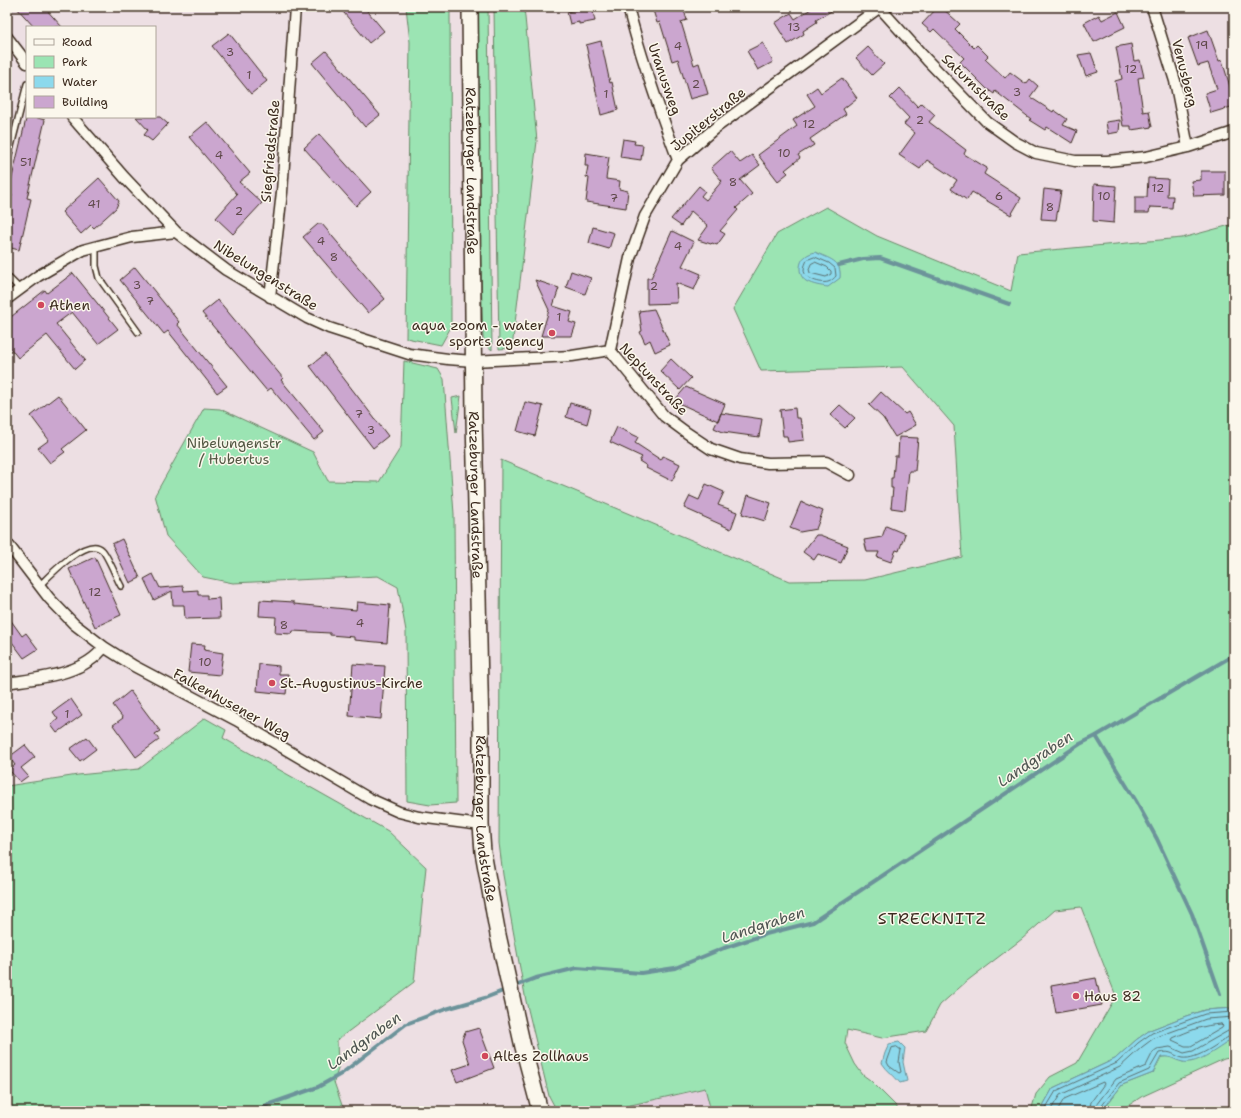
<svg xmlns="http://www.w3.org/2000/svg" width="1241" height="1118" font-family="'Shantell Sans',sans-serif">
  <rect width="100%" height="100%" fill="#eddfe3"/>
  <filter id="ink" filterUnits="userSpaceOnUse"><feTurbulence type="fractalNoise" baseFrequency=".025" numOctaves="2"/><feDisplacementMap in="SourceGraphic" scale="8" xChannelSelector="R" yChannelSelector="G"/><feConvolveMatrix kernelMatrix="1 2 1 2 8 2 1 2 1" color-interpolation-filters="sRGB"/></filter>
  <g filter="url(#ink)">
    <path fill="#e3cedd" d="M706 1087 711 1111H605L633 1104Z"/>
    <path fill="#9be4b3" stroke="#6b8768" d="M406 7H450L451 327 441 345 406 338 410 42Z
      M476 7H488L492 350 486 345 483 337 478 174Z
      M494 7H524L537 141 512 348 499 349Z
      M826 207 877 236 1011 291 1018 253 1182 238 1234 224V1008L1204 1010 1186 1016 1150 1030 1136 1040 1115 1059 1053 1088 1040 1111H1031L1036 1094 1050 1077 1077 1063 1116 996 1081 907 1055 910 1022 939 967 981 940 1005 926 1031 882 1038 847 1030 845 1043 855 1064 863 1075 870 1080 897 1107V1111H711L705 1088 605 1111H557L549 1096 526 1001 503 875 499 843 501 460 789 581 865 580 962 557 954 426 903 367 761 371 733 309 777 234Z
      M404 361 438 369 444 379 454 514 456 803 430 805 407 801 406 631 398 587 378 576 233 583 203 577 166 536 155 495 204 408 220 409 313 452 328 481 379 482 401 447Z
      M461 396 456 433 452 398Z
      M205 718 226 730 223 738 388 831 426 867 414 982 337 1040 338 1069 334 1082 344 1111H7V786L78 775 139 769Z
      M1234 1038V1057L1224 1059 1141 1097 1120 1111H1102L1122 1085 1153 1073 1161 1057 1170 1056 1183 1062 1210 1053Z"/>
    <path fill="#8cd9ec" stroke="#6c939a" d="M815 252C829 259 842 260 840 278L828 287C821 286 813 285 806 281 798 276 798 261 806 256 808 254 812 253 815 252Z
      M1234 1008V1038C1221 1046 1198 1065 1183 1062 1173 1060 1173 1056 1161 1057L1153 1073 1122 1085 1102 1111H1040L1053 1088 1115 1059 1136 1040 1150 1030 1186 1016 1205 1010Z
      M899 1042 905 1048 903 1062 907 1081 900 1083C894 1075 887 1071 882 1063L885 1053 889 1044Z"/>
    <g fill="none" stroke-linecap="round" stroke-linejoin="round">
      <path stroke="#5b7070" stroke-width="1" d="M815 257 829 263 835 268 836 276C834 278 832 281 828 282 821 284 804 279 804 270 804 266 806 263 807 260Z
        M815 262 827 267 831 271V274L826 277 810 273 809 269 811 264Z
        M1221 1024 1223 1026 1222 1028 1191 1046H1185L1172 1040 1173 1038C1189 1031 1203 1025 1221 1024Z
        M897 1047 901 1050 899 1062 901 1072 899 1073 889 1066 887 1062 892 1048Z
        M1044 1111 1056 1091 1117 1063 1138 1043 1152 1033 1205 1014 1234 1012
        M1050 1111 1060 1095 1120 1067 1142 1047 1154 1038 1206 1019 1234 1017
        M1057 1111 1064 1099 1103 1082 1104 1084 1091 1102 1089 1111
        M1095 1111 1096 1105 1116 1079 1146 1066 1153 1052 1157 1049 1170 1047 1184 1053 1193 1051 1228 1031 1234 1030
        M1100 1111 1101 1107 1119 1083 1149 1070 1159 1053C1173 1050 1173 1056 1183 1058 1197 1060 1219 1043 1231 1035H1234"/>
      <path stroke="#6c939a" stroke-width="4" d="M839 265 863 259 880 258 1009 304
        M1096 736 1136 801 1157 839 1192 914 1220 994
        M261 1111 267 1105 318 1087 341 1074 406 1024 446 1009 485 998 536 978 577 968 641 973 675 968 724 948 766 934 813 922 1080 744 1096 736 1234 655"/>
    </g>
    <path fill="#cba6cf" stroke="#3b2a1e" d="M16 7H44L62 27H34Z
      M339 7H364L384 31 369 43Z
      M576 7H592L595 21 579 24V22L570 24 567 12 576 10Z
      M652 7H669V10L683 7 687 20 681 22 694 65 699 63 708 94 690 99 678 59 672 61 660 22 657 23Z
      M814 7H838L816 20 817 22 803 31 804 34 788 44 775 23 791 13 795 19Z
      M938 7H941L960 24 955 29 974 48 977 45 988 56 985 59 1005 78 1010 72 1026 84 1030 79 1038 86 1030 97 1053 112 1054 110 1067 119 1063 125 1077 131 1072 143 1047 127 1045 130 1029 120 1031 119 995 91 994 94 987 89 960 62 964 58 934 29 931 32 922 24Z
      M1118 12 1125 27 1094 42 1084 23 1099 15 1102 20Z
      M1208 30 1219 61 1222 60 1234 100V106L1211 113 1205 93 1217 89 1208 63 1198 66 1188 38Z
      M229 33 267 81 251 94 212 46Z
      M601 41 610 83 612 82 618 110 601 115 586 45Z
      M763 43 773 62 758 70 747 51Z
      M1131 44 1134 61 1140 60 1144 77 1138 78 1143 112 1149 111 1152 127 1131 130V126H1123L1115 81 1122 79 1116 47Z
      M868 47 884 64 872 75 856 58Z
      M326 51 380 115 365 127 312 63Z
      M1091 53 1098 72 1086 76 1078 55Z
      M842 78 857 98 843 109 846 114 810 139 814 145 798 155 800 158 785 170 788 173 778 181 758 155 797 126 793 120 815 106 807 94 817 87 821 93Z
      M900 88 918 107 922 103 935 115 929 122 966 150 964 154 987 168 984 174 1021 198 1011 215 972 192 967 200 951 189 957 180 927 160 920 169 899 155 915 133 904 124 909 118 890 98Z
      M27 115V117H34L45 120 27 198 31 199 19 250 7 247V217L12 195 8 194Z
      M136 117H160L168 124 152 141 144 135 148 130Z
      M1120 120 1119 132 1108 134 1106 122Z
      M207 122 250 173 239 182 262 203 233 234 216 218 237 194 189 137Z
      M319 134 371 192 356 206 304 148Z
      M623 139 635 141 634 144 643 145 641 160 620 157Z
      M730 151 740 163 752 155 760 165 740 180 752 194 736 208 738 210 720 231 725 234 717 245 712 243 711 244 698 240 708 226 691 211 681 226 671 219 699 186 705 191 701 196 706 200 722 181 711 168Z
      M586 153 609 157 606 179 620 181 619 189 628 191 626 208 586 202 589 178 586 177 588 166H585Z
      M1201 171H1225V195L1194 196 1191 181 1201 180Z
      M99 178 119 201 116 208 94 228 91 225 81 234 62 212Z
      M1148 178 1168 179 1167 196H1173L1172 208 1150 207 1149 213H1135V197H1147Z
      M1094 184 1116 186 1114 223 1093 221Z
      M1044 189 1061 191 1056 220 1041 219Z
      M318 224H322L385 299 368 313 303 237Z
      M593 227 614 233 609 249 589 243Z
      M672 231 694 242 682 266 701 274 694 290 676 283 677 303 647 304V278H651Z
      M135 267 179 322 177 324 227 386 217 393 168 331 164 334 120 280Z
      M571 271 591 278 585 294 566 287Z
      M73 273 118 329 98 344 72 312 56 324 85 360 75 369 47 335 18 358 7 344V320L45 290 47 293Z
      M535 280 559 288 553 306 572 312 569 322 576 324 572 336H541L549 310Z
      M218 300 283 378 281 380 324 432 314 440 271 388 267 391 202 313Z
      M654 309 670 345 655 352 650 340 645 343 640 332 642 331 639 311Z
      M325 354 388 436 373 448 310 366Z
      M671 359 691 378 680 390 660 371Z
      M686 387 725 404 718 421 674 401Z
      M881 392 905 414 908 412 916 425 895 437 883 418 869 405Z
      M58 395 86 430 62 449 65 452 50 463 38 448 49 440 31 416Z
      M525 402 543 406 535 436 517 431Z
      M570 403 591 409 587 424 566 417Z
      M840 405 855 418 845 428 830 415Z
      M795 408 796 418H800L801 424H802L804 440 788 442 787 436H783L780 410Z
      M721 413 762 419 759 437 723 432 714 428Z
      M617 427 638 437 635 443 661 460 663 456 680 464 672 481 646 468 647 466 639 461 642 457 610 442Z
      M899 437 918 438 915 471H909L905 510 891 508 893 488H891V478H893L895 456H898Z
      M706 484 724 492 718 505 737 512 731 529 684 508 690 496 699 500Z
      M748 495 771 503 765 521 742 514Z
      M801 502 823 511 816 529 800 532 790 528Z
      M886 526 905 534 899 551 896 550 891 562 877 557 879 552H867L864 540 882 537Z
      M816 535H820L848 546 841 563 818 554 814 560 803 552Z
      M122 539 140 578 130 583 112 544Z
      M95 557 121 615 95 627 69 569Z
      M153 574 160 588 183 586 184 591 198 590V595H207V599L219 598 220 618 185 619 184 605H173L172 591 154 600 144 579Z
      M260 600 294 602V604L356 610 357 602 390 605 387 643 354 640V637L330 635V633L293 631 292 634 275 633 276 617 259 616Z
      M7 615 22 636 26 633 38 649 24 658 12 642 7 646Z
      M191 644 205 645 204 650 223 653 220 675 188 672Z
      M259 664 279 666V674H288L286 694 257 691Z
      M353 664 385 666 381 719 349 716Z
      M130 691 160 731 155 734 159 740 136 757 113 725 123 718 113 705Z
      M71 699 82 715 57 733 51 725 58 719 53 712Z
      M87 737 96 749 80 761 70 749Z
      M25 745 35 757 21 768 28 776 20 782 9 770 15 765 9 757Z
      M1096 978 1102 1005 1056 1013 1051 986Z
      M479 1028 494 1068 457 1082 452 1070 470 1064 462 1040 465 1032Z"/>
    <g fill="none" stroke-linecap="round" stroke-linejoin="round">
      <g stroke="#3b2a1e" stroke-width="8">
        <path id="service" d="M7 162 27 84
          M96 246V266L99 278 138 332
          M7 276 20 289
          M39 586C49 576 88 535 102 550 107 554 117 579 121 586"/>
      </g>
      <g stroke="#3b2a1e" stroke-width="13">
        <path id="minor" d="M628 7C641 59 659 109 678 160
          M1152 7 1175 81 1188 147
          M880 8 927 60 987 122 1015 142 1036 153 1075 161H1107L1146 157 1188 147 1234 132
          M7 37 27 63
          M72 117 124 177 176 232 226 270 307 318 329 328 409 354 448 359 473 361 572 356 610 350 664 416 687 433 711 449 740 459 768 463 826 462 850 475
          M270 297 282 192 295 7
          M7 299 38 276 83 250 132 237 176 232
          M610 350 630 258 645 216 678 160 714 129 880 7
          M7 543 49 598 74 624 104 647 134 666 236 720 370 799 399 812 419 817 481 825
          M7 683C38 678 84 675 104 647"/>
      </g>
      <g stroke="#3b2a1e" stroke-width="18">
        <g id="secondary">
          <path id="s1" d="M470 7 474 417 481 732V825L483 852 498 935 523 1047 540 1111"/>
        </g>
      </g>
      <use href="#service" stroke="#fbf7ec" stroke-width="5"/>
      <use href="#minor" stroke="#fbf7ec" stroke-width="10"/>
      <use href="#secondary" stroke="#fbf7ec" stroke-width="15"/>
    </g>
  </g>
  <g fill="#d1495b" stroke="#fbf7ec" stroke-width="1.5">
    <circle cx="41" cy="305" r="4"/>
    <circle cx="552" cy="333" r="4"/>
    <circle cx="272" cy="683" r="4"/>
    <circle cx="1076" cy="996" r="4"/>
    <circle cx="485" cy="1056" r="4"/>
  </g>
  <g text-anchor="middle" dominant-baseline="central" stroke-width="3" stroke-linejoin="round" paint-order="stroke">
    <g font-size="12" fill="#5f494a">
      <text x="794" y="27">13</text>
      <text x="1202" y="45">19</text>
      <text x="678" y="46">4</text>
      <text x="230" y="52">3</text>
      <text x="1131" y="69">12</text>
      <text x="249" y="75">1</text>
      <text x="696" y="84">2</text>
      <text x="1017" y="92">3</text>
      <text x="606" y="94">1</text>
      <text x="920" y="120">2</text>
      <text x="809" y="124">12</text>
      <text x="784" y="153">10</text>
      <text x="219" y="155">4</text>
      <text x="26" y="162">51</text>
      <text x="733" y="182">8</text>
      <text x="1158" y="188">12</text>
      <text x="999" y="196">6</text>
      <text x="1104" y="196">10</text>
      <text x="614" y="198">7</text>
      <text x="94" y="204">41</text>
      <text x="1050" y="207">8</text>
      <text x="239" y="211">2</text>
      <text x="321" y="241">4</text>
      <text x="678" y="246">4</text>
      <text x="334" y="257">8</text>
      <text x="137" y="285">3</text>
      <text x="654" y="286">2</text>
      <text x="150" y="301">7</text>
      <text x="559" y="317">1</text>
      <text x="359" y="414">7</text>
      <text x="371" y="430">3</text>
      <text x="95" y="592">12</text>
      <text x="360" y="623">4</text>
      <text x="284" y="625">8</text>
      <text x="205" y="662">10</text>
      <text x="67" y="714">1</text>
    </g>
    <g font-size="14" fill="#3b2a1e" stroke="#fbf7ec">
      <text transform="translate(1185 73) rotate(76)">Venusberg</text>
      <text transform="translate(665 79) rotate(71)">Uranusweg</text>
      <text transform="translate(976 87) rotate(44)">Saturnstraße</text>
      <text transform="translate(708 119) rotate(-39)">Jupiterstraße</text>
      <text transform="translate(270 151) rotate(-85)">Siegfriedstraße</text>
      <text stroke="none"><textPath href="#s1" startOffset="164">Ratzeburger Landstraße</textPath></text>
      <text transform="translate(266 275) rotate(32)">Nibelungenstraße</text>
      <text transform="translate(654 379) rotate(47)">Neptunstraße</text>
      <text stroke="none"><textPath href="#s1" startOffset="488">Ratzeburger Landstraße</textPath></text>
      <text transform="translate(232 704) rotate(29)">Falkenhusener Weg</text>
      <text stroke="none"><textPath href="#s1" startOffset="812">Ratzeburger Landstraße</textPath></text>
    </g>
    <g font-size="14" fill="#3b2a1e" stroke="#fbf7ec" text-anchor="start">
      <text x="49" y="305">Athen</text>
      <text x="544" y="325" text-anchor="end">aqua zoom - water<tspan x="544" dy="16">sports agency</tspan></text>
      <text x="280" y="683">St.-Augustinus-Kirche</text>
      <text x="1084" y="996">Haus 82</text>
      <text x="493" y="1056">Altes Zollhaus</text>
    </g>
    <g font-size="14" fill="#535843" stroke="#fbf7ec">
      <text x="234" y="443">Nibelungenstr<tspan x="234" dy="16">/ Hubertus</tspan></text>
    </g>
    <g font-size="15" font-style="italic" fill="#4f5652" stroke="#fbf7ec">
      <text transform="translate(1035 759) rotate(-34)">Landgraben</text>
      <text transform="translate(763 925) rotate(-18)">Landgraben</text>
      <text transform="translate(364 1041) rotate(-36)">Landgraben</text>
    </g>
    <g font-size="16" letter-spacing="1" fill="#3b2a1e" stroke="#fbf7ec">
      <text x="932" y="918">STRECKNITZ</text>
    </g>
  </g>
  <rect width="1241" height="1118" fill="none" stroke="#fbf7ec" stroke-width="24"/>
  <rect x="12" y="12" width="1217" height="1094" fill="none" stroke="#3b2a1e" stroke-width="1.5" filter="url(#ink)"/>
  <rect x="26" y="26" width="130" height="92" fill="#fbf7ec" stroke="#aea59a"/>
  <rect x="34" y="39" width="20" height="6" fill="#fbf7ec" stroke="#aea59a"/>
  <text x="62" y="46" font-size="12" fill="#3b2a1e">Road</text>
  <rect x="34" y="56" width="20" height="12" fill="#9be4b3" stroke="#aea59a"/>
  <text x="62" y="66" font-size="12" fill="#3b2a1e">Park</text>
  <rect x="34" y="76" width="20" height="12" fill="#8cd9ec" stroke="#aea59a"/>
  <text x="62" y="86" font-size="12" fill="#3b2a1e">Water</text>
  <rect x="34" y="96" width="20" height="12" fill="#cba6cf" stroke="#aea59a"/>
  <text x="62" y="106" font-size="12" fill="#3b2a1e">Building</text>
</svg>
